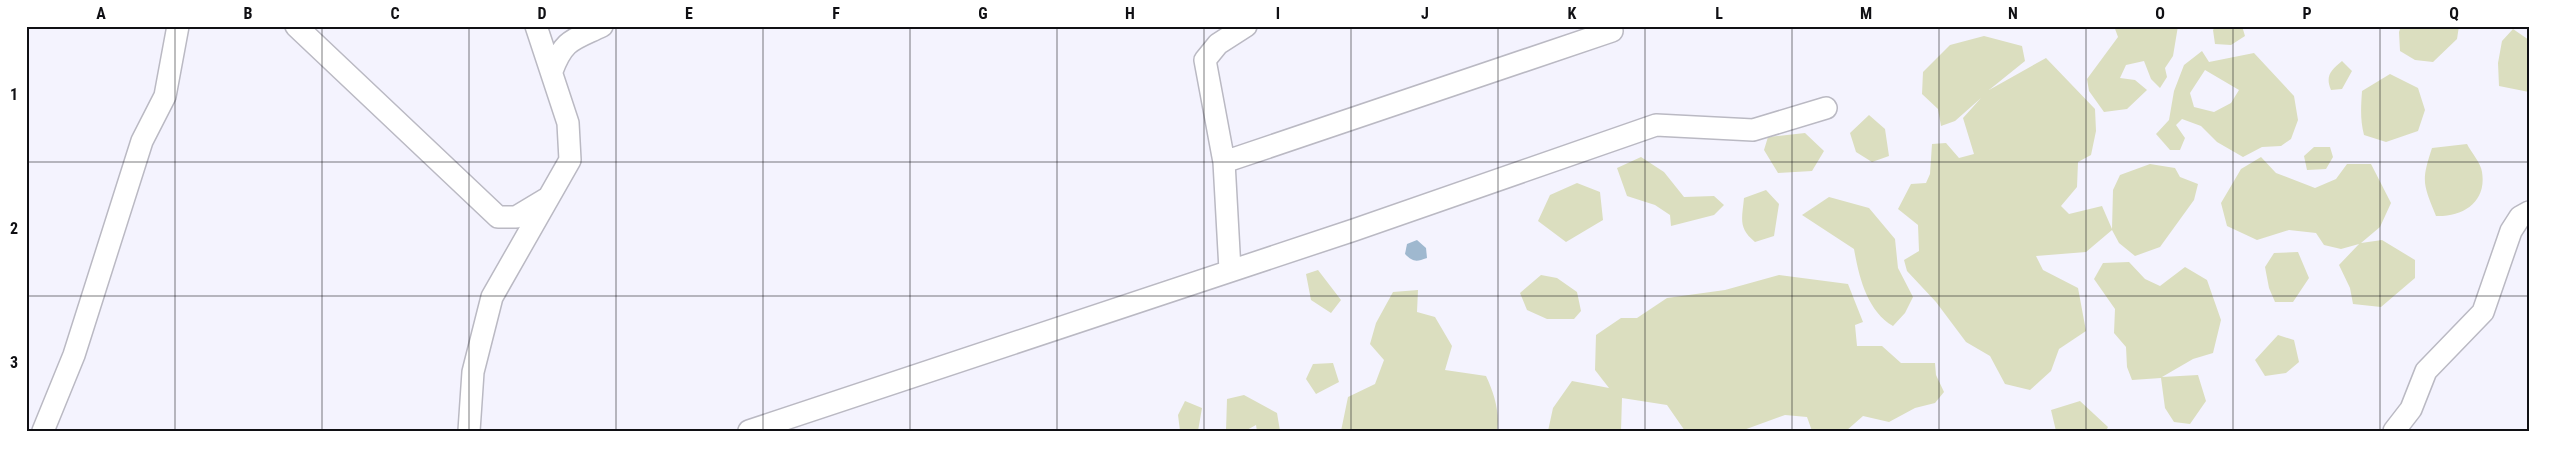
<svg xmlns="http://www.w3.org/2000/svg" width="2555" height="457" font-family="'Roboto Condensed',sans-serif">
  <rect width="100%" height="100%" fill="#f4f3fe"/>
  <path fill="#dbdebf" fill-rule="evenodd" d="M2114 26H2178L2173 56 2165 68 2167 77 2160 88 2151 79 2144 61 2126 65 2120 78 2135 80 2147 90 2127 109 2104 112 2089 91 2087 79 2118 37Z
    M2216 26H2242L2245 36 2231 45 2215 44 2213 30Z
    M2401 26H2459L2457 39 2433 62 2415 60 2400 51 2399 32Z
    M2513 29 2529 40V92L2499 86 2498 63 2502 41Z
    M1984 36 2022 46 2025 61 1989 90 2046 58 2095 109 2096 131 2091 155 2078 162 2077 187 2061 206 2069 214 2102 206 2112 229 2113 190 2120 175 2150 164 2175 168 2180 177 2198 184 2194 200 2160 247 2135 256 2119 243 2112 230 2086 252 2036 256 2043 270 2078 288 2086 331 2059 349 2051 371 2030 390 2005 384 1990 356 1966 342 1936 302 1907 271 1904 260 1919 251 1918 225 1898 209 1911 184 1926 183 1930 174 1932 144 1946 143 1959 158 1974 154 1963 118 1981 98 1955 121 1941 126 1938 109 1922 94 1923 72 1950 45Z
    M2202 51 2209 62 2254 53 2294 96 2298 120 2291 139 2281 146 2262 147 2243 157 2217 142 2201 126 2182 119 2176 125 2185 138 2180 150H2170L2156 134 2169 120 2174 91 2184 65ZM2205 70 2239 90 2231 103 2214 112 2194 107 2190 93Z
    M2342 61 2352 71 2342 89 2331 90C2325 76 2331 70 2342 61Z
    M2390 74 2418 88 2425 110 2418 131 2386 142 2364 135C2360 120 2361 107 2362 91Z
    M1869 115 1885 129 1889 156 1872 162 1856 152 1850 133Z
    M1805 133 1824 151 1812 171 1778 173 1764 150 1768 137Z
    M2467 144C2471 152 2481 163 2482 172 2487 202 2463 217 2436 216 2423 183 2421 182 2432 148Z
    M2314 147H2330L2333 157 2326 169 2307 170 2304 156Z
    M1641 157 1664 172 1684 197 1714 196 1724 205 1714 215 1671 226 1670 215 1655 205 1627 196 1617 168Z
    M2261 157 2276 173 2315 188 2336 179 2347 164H2371L2391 203 2380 227 2361 243 2382 240 2415 260V278L2381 307 2353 304 2350 288 2339 265 2359 244 2341 249 2324 245 2316 233 2289 230 2257 240 2227 226 2221 203 2241 169Z
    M1577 183 1600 192 1603 220 1566 242 1538 221 1550 195Z
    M1766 190 1779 204 1774 236 1755 242C1738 228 1742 219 1744 198Z
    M1829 197 1869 208 1895 239 1898 268 1913 297 1905 313 1893 326C1867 311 1859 277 1854 249L1802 215Z
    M2298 252 2309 278 2293 302H2275L2269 288 2265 267 2274 253Z
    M2129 262 2145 279 2160 286 2185 267 2207 280 2221 320 2213 353 2193 359 2162 377 2198 375 2206 401 2190 424 2174 422 2165 408 2161 378 2132 380 2127 367 2126 347 2114 333 2115 309 2094 279 2103 263Z
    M1318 270 1341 300 1331 313 1311 300 1306 274Z
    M1541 275 1557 278 1577 292 1581 311 1574 319H1547L1527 310 1520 293Z
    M1779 275 1848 284 1863 322 1855 325 1857 346H1882L1901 363H1935L1936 375 1944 392 1935 403 1915 408 1889 422 1863 416 1846 431H1812L1807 417 1785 415 1741 431H1685L1667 405 1622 398 1621 431H1548L1553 408 1572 381 1609 388 1595 370 1596 335 1621 318H1637L1667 298 1725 290Z
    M1418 290 1417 312 1435 317 1452 346 1445 370 1486 376C1494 393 1500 412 1497 431H1341L1348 397 1375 384 1384 360 1370 344 1376 323 1393 292Z
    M2278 335 2294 340 2299 362 2286 373 2265 376 2255 360Z
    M1333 363 1339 382 1316 394 1306 379 1313 364Z
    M1244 395 1277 413 1280 431H1257L1256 425 1245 431H1226L1227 399Z
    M1185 401 1202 408 1198 431H1180L1178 415Z
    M2080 401 2108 427 2106 431H2056L2051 410Z"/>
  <path fill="#9fb8cf" d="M1417 240 1426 248 1427 258C1416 262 1413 262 1405 254L1407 244Z"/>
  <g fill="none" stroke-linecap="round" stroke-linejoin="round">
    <g stroke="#bab9c3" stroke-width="24">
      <path id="minor" d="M296 26 498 217H516L546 199
        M552 71C564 39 573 40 602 26
        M1224 162 1612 31
        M1230 270 1224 162 1205 60 1218 44 1246 26
        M43 431 74 355 142 141 165 96 178 26
        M469 431 473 372 492 297 570 160 568 123 536 26
        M749 431 1354 230 1656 125 1753 130 1826 108
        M2394 431 2411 409 2426 371 2483 312 2511 231 2520 217 2529 212"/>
    </g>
    <use href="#minor" stroke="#fff" stroke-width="21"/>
  </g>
  <path fill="none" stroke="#101014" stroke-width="1" stroke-opacity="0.55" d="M175 26V431M322 26V431M469 26V431M616 26V431M763 26V431M910 26V431M1057 26V431M1204 26V431M1351 26V431M1498 26V431M1645 26V431M1792 26V431M1939 26V431M2086 26V431M2233 26V431M2380 26V431M26 162H2529M26 296H2529"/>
  <rect width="2555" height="457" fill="none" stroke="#ffffff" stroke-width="55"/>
  <rect x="28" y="28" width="2500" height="402" fill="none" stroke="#101014" stroke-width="2"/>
  <g font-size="16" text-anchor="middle" font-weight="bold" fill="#101014">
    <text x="101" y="19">A</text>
    <text x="248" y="19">B</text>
    <text x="395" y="19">C</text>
    <text x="542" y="19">D</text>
    <text x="689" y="19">E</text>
    <text x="836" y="19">F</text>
    <text x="983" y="19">G</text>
    <text x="1130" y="19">H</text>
    <text x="1278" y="19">I</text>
    <text x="1425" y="19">J</text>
    <text x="1572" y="19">K</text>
    <text x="1719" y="19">L</text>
    <text x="1866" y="19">M</text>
    <text x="2013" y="19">N</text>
    <text x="2160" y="19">O</text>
    <text x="2307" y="19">P</text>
    <text x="2454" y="19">Q</text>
    <text x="14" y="100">1</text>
    <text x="14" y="234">2</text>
    <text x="14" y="368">3</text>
  </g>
</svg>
